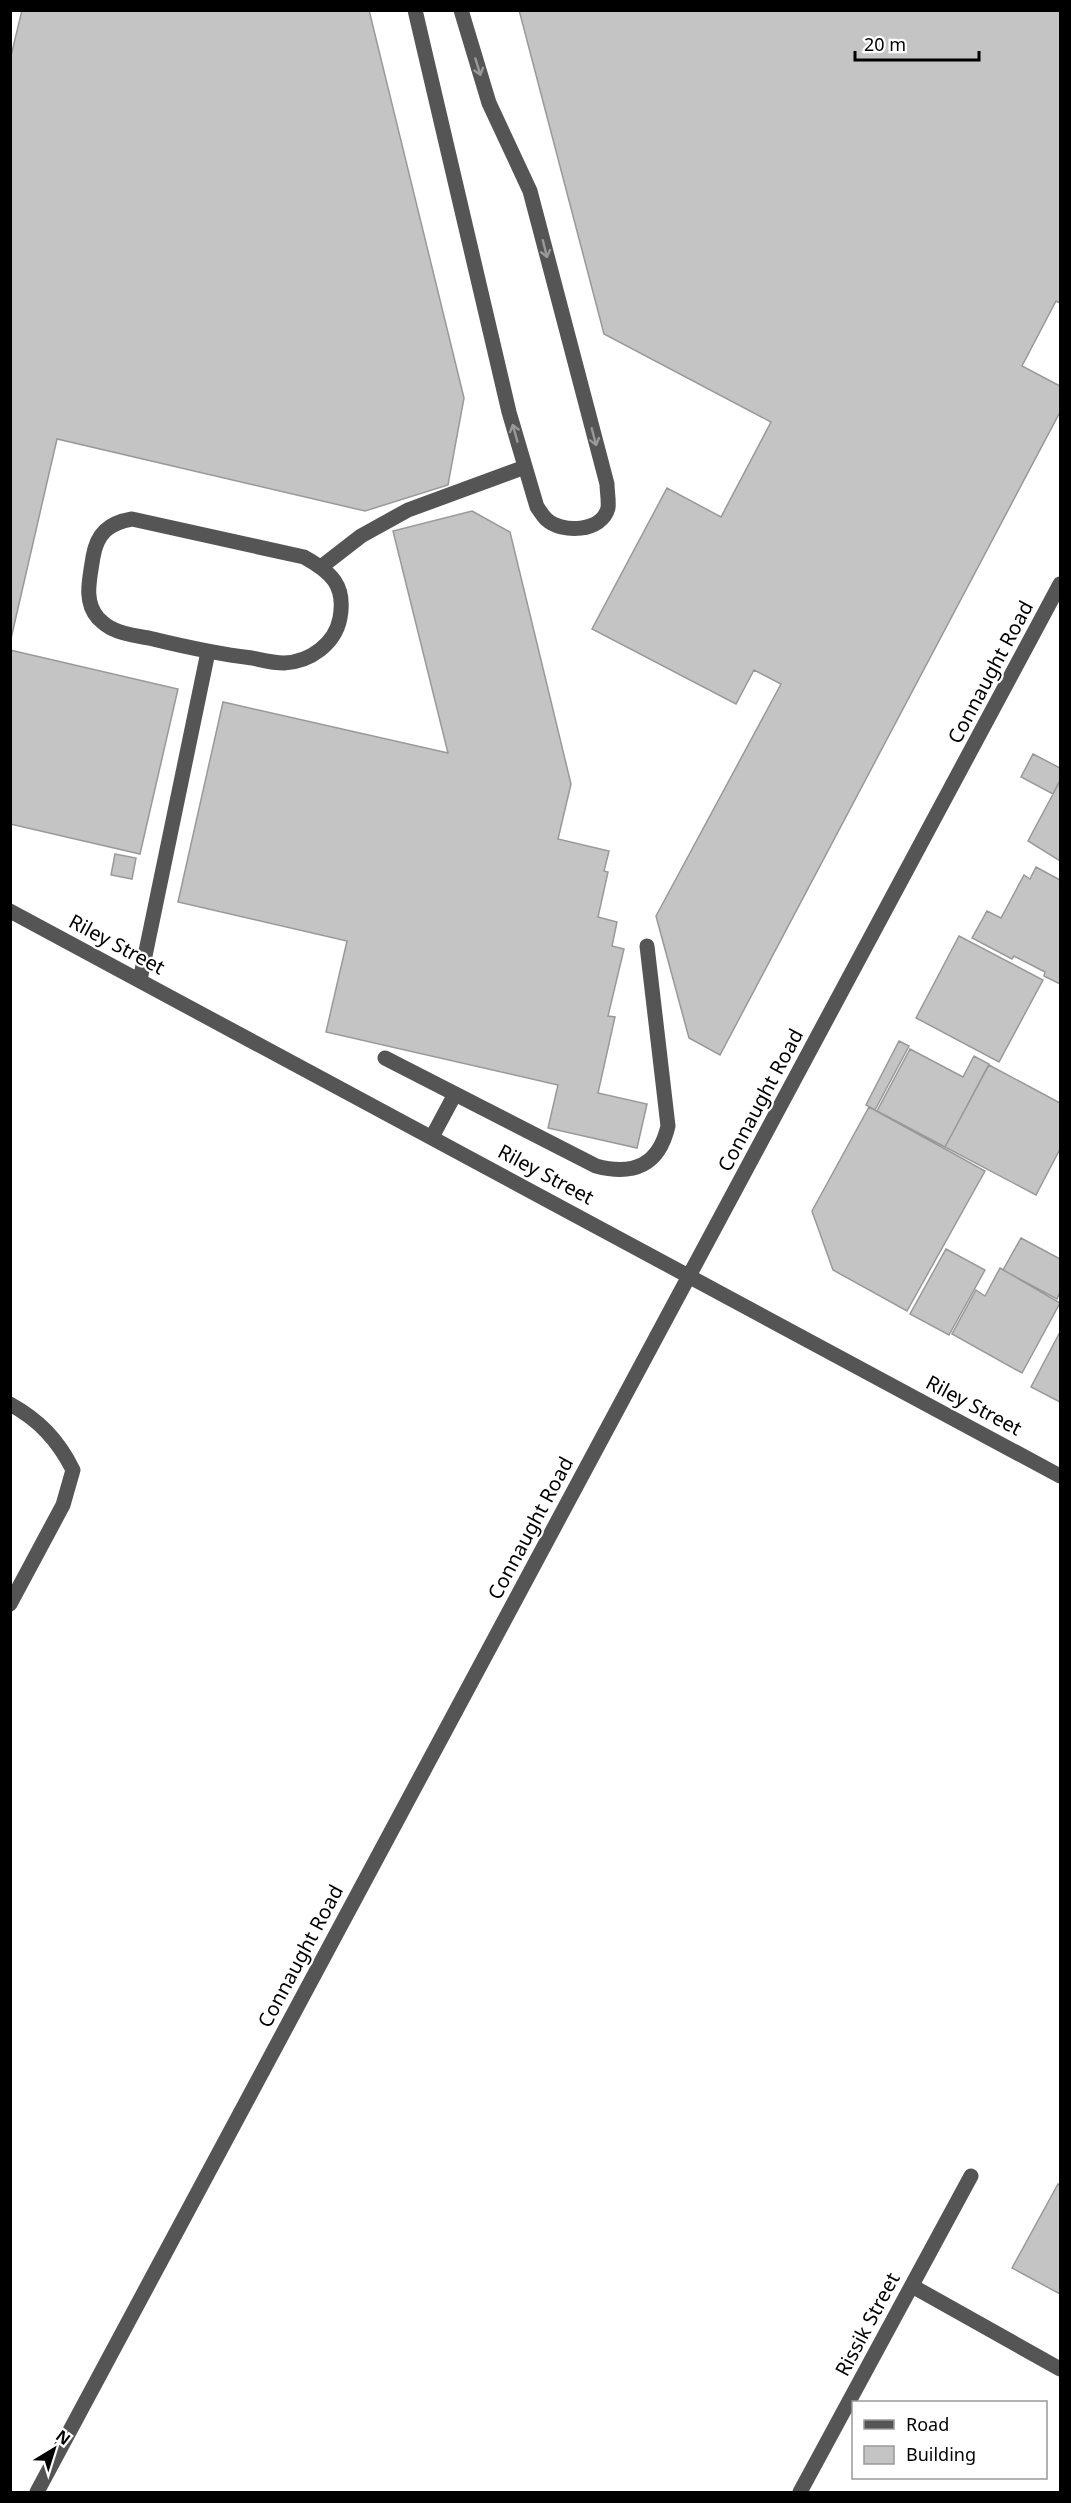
<svg xmlns="http://www.w3.org/2000/svg" width="1071" height="2503" font-family="'Noto Sans',sans-serif">
  <rect width="100%" height="100%" fill="#fff"/>
  <path fill="#c4c4c4" stroke="#999" stroke-width="1.5" d="M22 10H369L464 398 448 485 365 511 57 439 10 643V60Z
    M519 10H1060V303L1056 301 1022 366 1060 386V412L720 1055 689 1038 656 916 781 684 754 670 736 704 592 629 667 488 721 517 771 422 604 334Z
    M472 511 510 532 571 784 558 839 609 851 604 871 608 872 598 917 617 922 612 946 624 949 608 1016 615 1017 598 1093 647 1104 637 1148 548 1128 558 1085 326 1032 347 941 178 902 223 702 448 753 393 531Z
    M10 650 178 689 140 854 10 824Z
    M1033 754 1060 768V780L1053 794 1021 777Z
    M1060 781V861L1028 841Z
    M115 854 136 858 132 879 111 875Z
    M1036 867 1060 880V984L1044 976 1045 972 1014 956 1012 959 972 938 987 911 1001 918 1024 875 1030 879Z
    M959 936 1043 980 999 1062 916 1018Z
    M899 1041 909 1046 875 1110 866 1105Z
    M910 1049 963 1077 974 1056 989 1064 945 1147 877 1111Z
    M989 1065 1060 1103V1149L1036 1195 945 1147Z
    M869 1107 985 1171 907 1311 833 1270 812 1211Z
    M1021 1238 1060 1259V1292L1057 1299 1003 1270Z
    M946 1249 985 1270 949 1335 910 1314Z
    M1000 1268 1060 1303 1022 1373 952 1334 976 1290 985 1296Z
    M1060 1332V1402L1031 1387Z
    M1058 2184 1060 2186V2294L1012 2268Z"/>
  <g fill="none" stroke-linecap="round" stroke-linejoin="round">
    <path stroke="#555" stroke-width="15" d="M415 10 509 412 537 507C540 511 543 516 546 519 562 534 602 532 608 508 609 501 607 491 607 484L530 191 489 103 461 10
      M132 519 304 557C331 572 346 585 340 618 335 644 310 662 284 663 273 663 262 660 252 658 218 654 186 647 153 639 140 636 124 635 113 629 108 627 102 622 98 618 83 601 90 578 93 557 97 533 109 523 132 519Z
      M321 567 361 536 408 510 525 467
      M10 911 1060 1476
      M140 980 208 652
      M385 1058 596 1166C634 1176 659 1165 668 1126L647 946
      M432 1137 455 1094
      M10 1404C39 1420 58 1440 73 1470L63 1505 10 1604
      M912 2286 1060 2369
      M37 2492 1060 584
      M800 2492 971 2176"/>
  </g>
  <defs><path id="oneway-shaft" d="M-6 0H5M1.5-3L5.5 0L1.5 3" fill="none" stroke-width="1.6" stroke-linecap="round" stroke-linejoin="round" transform="scale(1.5)"/></defs>
  <g stroke="#999">
    <use href="#oneway-shaft" transform="translate(478 67) rotate(73)"/>
    <use href="#oneway-shaft" transform="translate(545 249) rotate(76)"/>
    <use href="#oneway-shaft" transform="translate(515 433) rotate(-106)"/>
    <use href="#oneway-shaft" transform="translate(594 437) rotate(75)"/>
  </g>
  <g text-anchor="middle" dominant-baseline="central" stroke-width="4.5" stroke-linejoin="round" paint-order="stroke">
    <g font-size="20" fill="#000" stroke="#fff">
      <text transform="translate(990 672) rotate(-62)">Connaught Road</text>
      <text transform="translate(117 944) rotate(28)">Riley Street</text>
      <text transform="translate(760 1100) rotate(-62)">Connaught Road</text>
      <text transform="translate(546 1174) rotate(28)">Riley Street</text>
      <text transform="translate(974 1405) rotate(28)">Riley Street</text>
      <text transform="translate(530 1528) rotate(-62)">Connaught Road</text>
      <text transform="translate(300 1956) rotate(-62)">Connaught Road</text>
      <text transform="translate(867 2324) rotate(-62)">Rissik Street</text>
    </g>
  </g>
  <rect width="1071" height="2503" fill="none" stroke="#000000" stroke-width="24"/>
  <rect x="852" y="2401" width="195" height="78" fill="#ffffff" stroke="#999999" stroke-width="1.5"/>
  <rect x="864" y="2420" width="30" height="9" fill="#555555" stroke="#999999" stroke-width="1.5"/>
  <text x="906" y="2431" font-size="18" fill="#000000">Road</text>
  <rect x="864" y="2446" width="30" height="18" fill="#c4c4c4" stroke="#999999" stroke-width="1.5"/>
  <text x="906" y="2461" font-size="18" fill="#000000">Building</text>
  <g transform="translate(54 2449) rotate(38)" stroke="#ffffff" stroke-width="4.5" paint-order="stroke">
  <path d="M0-4.5L10 22L0 15L-10 22Z" fill="#000000"/>
  <text y="-9" font-size="16" font-weight="bold" text-anchor="middle" fill="#000000">N</text>
  </g>
  <path d="M855 51v9h124v-9" fill="none" stroke="#000000" stroke-width="3"/>
  <text x="864" y="51" font-size="18" fill="#000000" stroke="#ffffff" stroke-width="4.5" paint-order="stroke">20 m</text>
</svg>
